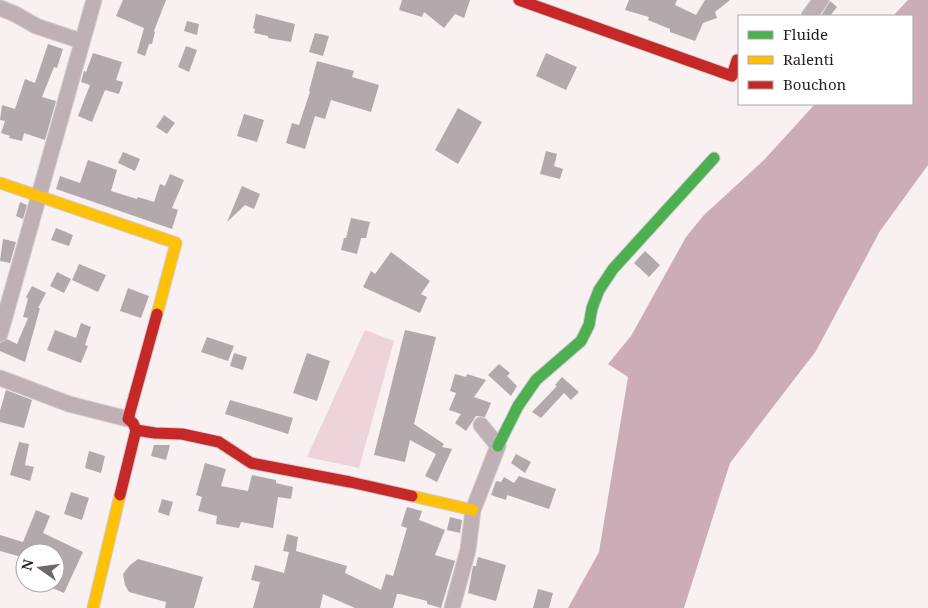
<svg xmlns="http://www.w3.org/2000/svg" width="928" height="608" font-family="'Noto Serif',serif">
  <rect width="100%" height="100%" fill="#f9f0f2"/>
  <path fill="#edd3da" d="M365 330 394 341 359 468 307 457Z"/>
  <path fill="#ccacb6" d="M908 0H928V165L880 231 816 351 730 463 684 608H568L599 552 628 377 608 364 631 336 686 237 704 215 764 160 815 104H912V16H893Z"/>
  <path fill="#b3a8ab" d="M123 0H166L154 31 155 32 152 44H149L145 56 137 53 144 28 116 16Z
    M402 0H470L464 18 455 14 444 28 424 12 422 17 399 10Z
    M629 0H677L675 5 696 15 705 0H730L715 12 717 18 703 23 695 41 670 32V29L648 20 649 17 625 10Z
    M830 1 837 7 830 16H821Z
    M256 14 295 24 291 42 268 38V36L254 33 255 29 253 28Z
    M187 21 199 24 197 35 184 31Z
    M315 33 329 36 323 56 309 52Z
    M48 44 63 49 57 68 54 67 42 97 56 101 45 140 24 133 22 141 9 138 10 136 1 133 5 121 0 120 2 105 15 109 25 79 35 83Z
    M186 46 197 50 189 72 178 67Z
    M93 53 122 62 116 80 123 82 119 94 105 90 92 122 78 116 90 85 81 82 84 71 86 72Z
    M546 53 577 67 566 90 536 76Z
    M317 61 354 71 352 77 379 85 371 112 331 100 325 119 315 116 305 149 286 143 292 123 299 125 310 92 309 91Z
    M458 108 482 122 458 164 435 150Z
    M244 114 264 120 257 142 237 136Z
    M164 115 175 123 167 134 156 127Z
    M546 151 557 154 554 166 563 169 560 179 540 174Z
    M123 152 140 159 135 171 118 163Z
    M88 160 117 170 111 191 137 199 138 197 154 202 160 184 165 186 170 174 184 180 172 208 178 210 172 229 56 189 60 176 80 183Z
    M242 186 260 194 254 209 245 205 227 222Z
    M20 202 27 205 23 219 16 216Z
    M351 218 370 222 366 238H361L357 254 341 250 344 238H346Z
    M56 228 73 235 69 246 51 240Z
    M3 239 16 242 10 263 0 261Z
    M645 251 660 265 649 277 634 263Z
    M391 252 430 281 421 294 427 297 420 313 363 287 371 271 375 274Z
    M79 264 106 275 98 292 72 280Z
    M57 272 71 279 64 293 50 286Z
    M32 286 46 293 38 308H40L25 362 0 351V343L7 339 17 344 28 318 23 317 28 299 26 297Z
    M128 288 149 296 141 318 120 311Z
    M81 323 91 327 85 345 88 346 81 363 47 350 55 330 76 338Z
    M405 330 436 337 414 424 444 444 442 447 452 449 437 482 425 476 436 454 410 440 405 462 374 455Z
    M207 337 234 346 228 361 201 352Z
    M234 353 247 357 243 370 230 366Z
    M307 353 330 361 317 401 293 393Z
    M499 364 510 373 507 376 517 386 511 396 488 375Z
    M455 374 466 377 467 374 486 380 474 397 491 403 485 417 476 416 466 431 455 423 461 414 449 410 456 393 450 391Z
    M562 377 579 392 571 400 564 393 541 418 532 412 557 386 555 385Z
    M6 390 32 400 24 428 0 422V411Z
    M230 400 293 418 288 434 225 414Z
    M19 442 29 444 25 465 34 467 30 481 10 475Z
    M154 445H170L166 460 151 456Z
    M89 451 105 456 101 473 85 468Z
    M516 454 531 462 525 473 511 463Z
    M205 463 226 469 221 486 248 491 252 475 276 480V483L293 487 291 499 278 497 273 528 241 522 239 528 216 524 217 516 198 511 202 497 196 495Z
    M519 476 556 489 549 509 507 495 506 500 491 495 496 481 501 482 504 477 514 483Z
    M71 492 89 498 82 520 64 514Z
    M162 499 173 502 169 516 158 512Z
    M407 507 422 511 419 520 445 530 435 555 455 561 441 608 427 604V601L400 594H397L393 608H355L323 594 320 608H253L260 582 251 580 255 565 284 573 289 552 283 551 287 534 298 537 296 551 347 566 345 573 381 590 386 574 393 576 407 528 401 526Z
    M36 510 50 516 43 533 83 552 64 593 50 587 52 583H55V553H25V558L0 551V535L23 542Z
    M450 517 462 520 460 533 447 530Z
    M478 557 506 565 496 601 468 593 473 566H476Z
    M138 559 203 577 194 608H165L166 602 129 592 125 585 123 574 130 565Z
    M538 589 553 593 549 608H533Z"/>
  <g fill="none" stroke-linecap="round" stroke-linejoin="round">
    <g stroke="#d2cbcd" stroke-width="17">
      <path id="street" d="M0 8 15 14 36 26 81 41
        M809 16 821 0
        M0 334 94 0
        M0 378 69 404 128 419
        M452 608 468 550 473 510 498 446 481 425"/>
    </g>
    <g stroke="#d2cbcd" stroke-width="13">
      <path id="fast" d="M498 446 518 406 536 380 581 341 589 325 592 308 599 290 613 269 714 158"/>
    </g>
    <g stroke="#d2cbcd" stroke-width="13">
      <path id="slow" d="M0 183 176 243 157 314
        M412 496 473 510
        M93 608 120 495"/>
    </g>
    <g stroke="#d2cbcd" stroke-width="13">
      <path id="jam" d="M519 0 732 76 737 60H739
        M136 430 155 433 182 434 219 442 251 463 350 482 412 496
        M120 495 136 430 133 423 128 419 157 314"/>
    </g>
    <use href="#street" stroke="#beb0b5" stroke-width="15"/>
    <use href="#fast" stroke="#4caf50" stroke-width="11"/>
    <use href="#slow" stroke="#ffc107" stroke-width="11"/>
    <use href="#jam" stroke="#c62828" stroke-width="11"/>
  </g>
  <rect x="738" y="15" width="175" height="90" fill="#ffffff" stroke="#a9a5a6"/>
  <rect x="748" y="31" width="25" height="8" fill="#4caf50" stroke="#a9a5a6"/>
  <text x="783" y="40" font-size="15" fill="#271e21">Fluide</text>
  <rect x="748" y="56" width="25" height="8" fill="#ffc107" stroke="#a9a5a6"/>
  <text x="783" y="65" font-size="15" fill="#271e21">Ralenti</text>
  <rect x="748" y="81" width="25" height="8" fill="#c62828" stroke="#a9a5a6"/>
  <text x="783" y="90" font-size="15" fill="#271e21">Bouchon</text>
  <g transform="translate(40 568) rotate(284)"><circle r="24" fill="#ffffff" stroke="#a9a5a6"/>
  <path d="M0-4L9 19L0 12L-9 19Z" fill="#70686a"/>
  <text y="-8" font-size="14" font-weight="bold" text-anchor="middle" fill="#271e21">N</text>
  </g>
</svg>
